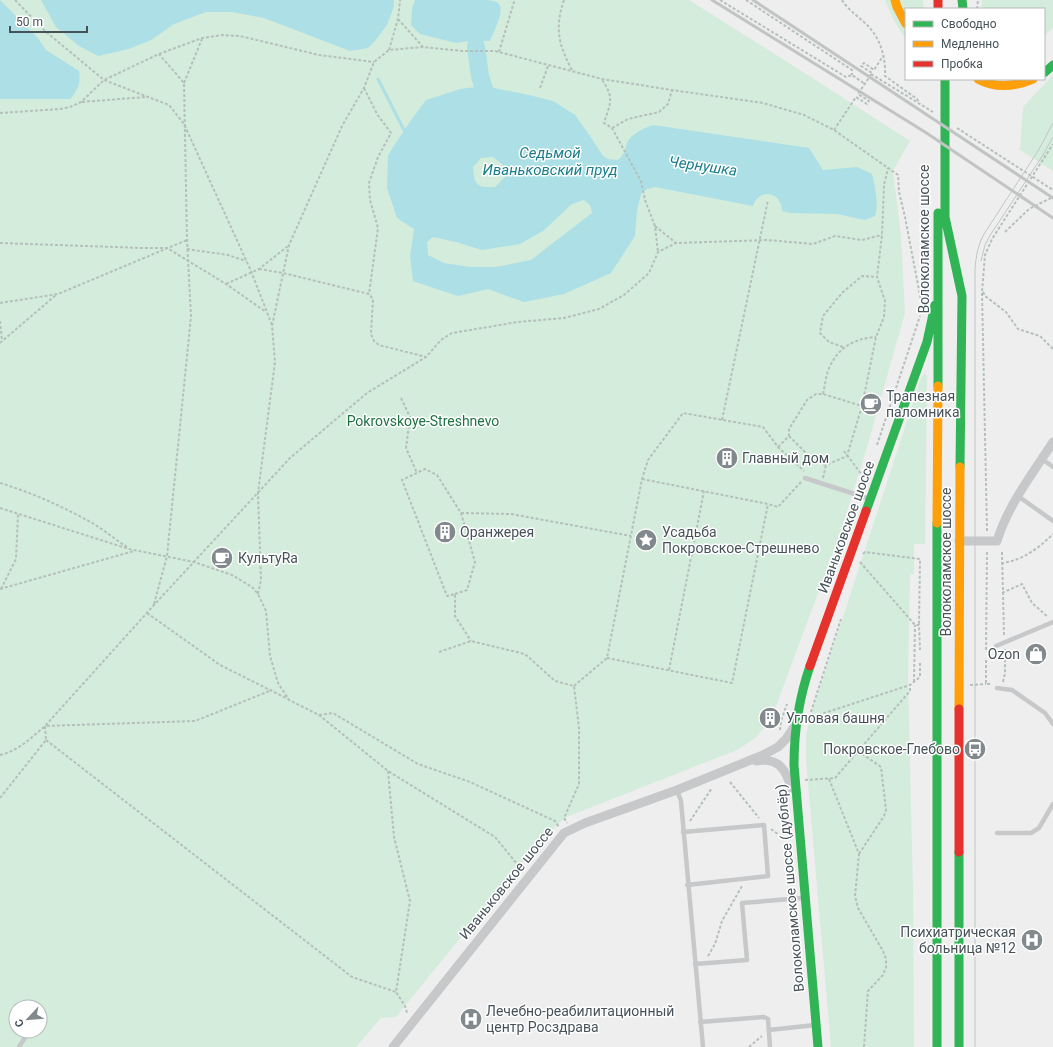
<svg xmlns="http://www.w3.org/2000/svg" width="1053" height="1047" font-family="Roboto,sans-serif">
  <rect width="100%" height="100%" fill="#eee"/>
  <path fill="#d4ecdb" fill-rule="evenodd" d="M0 0H689L811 77 910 141 893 171 901 235 905 313 865 454 840 534 775 709H768L762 714V722L766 726 754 739 737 750 564 818 518 867 396 1017 381 1018 356 1047H0ZM16 1007H40V1031H16Z
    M885 0H923L924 9H906V39C897 27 890 14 885 0Z
    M982 0H1053V28L1044 36V9H982Z
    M1053 75V171L1020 150 1023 107Z
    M925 373 927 377 925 544H914V574H910L908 677 913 891 914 1047H831L806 760V734L812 712 921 378Z"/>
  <path fill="#acdfe6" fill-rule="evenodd" d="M0 0 37 37 46 50 79 71C81 82 78 91 70 99H0Z
    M41 0H394V6L387 25 375 41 368 48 350 51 264 18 232 12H206L174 24 151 40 129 49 98 56 79 46 56 27Z
    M415 0H488C490 1 495 1 497 2 507 8 493 33 490 41H483C477 49 482 61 479 70 475 61 475 48 467 41L456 43 420 34 411 25 412 9Z
    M480 76 489 87 529 95 553 101 575 115 590 136 603 156 608 159 618 160C625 154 624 151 627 143 632 133 643 129 653 125L809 148 823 170 857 167 872 174C875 187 879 202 875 216L865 220 837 214 790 213 782 211C782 192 759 187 753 206L655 187 647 189 641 194 637 210 635 236 611 273 564 294 524 302 488 289 458 296 413 281 410 256 414 229 397 218 387 188 388 155 409 123 426 100 460 89 476 87ZM493 157 503 165 504 178 495 187C477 188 474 185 473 167L481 158ZM584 200 590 205 592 213 531 260 496 267H470L444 263 428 255 427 242 433 237 456 242 482 250 520 244 543 231 572 204Z"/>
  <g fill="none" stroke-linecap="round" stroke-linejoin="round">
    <path stroke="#acdfe6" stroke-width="3" d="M378 79 404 130"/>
    <path stroke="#acdfe6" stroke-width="18" d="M476 47 480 76 487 100"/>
    <path stroke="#b5c0bc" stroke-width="2" stroke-dasharray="3 2" stroke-linecap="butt" d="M15 0 45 31 104 80 169 105 184 124 251 271 272 325
      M564 0C554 29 559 46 573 72
      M720 0 846 77 852 75 865 84
      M746 0 852 70V75
      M842 0C848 10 858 16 866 24 880 37 886 57 885 76L917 99 919 102
      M977 9 978 0
      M398 19 423 47
      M389 50 398 19 400 0
      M499 52 514 2 513 0
      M871 74 933 112
      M602 80C615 98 610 104 604 123L612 128 641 181 645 200 655 226 658 252
      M184 83 202 39
      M364 88 377 114 391 133 378 157 369 183 370 200 378 228 369 294
      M540 88 548 66
      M82 102 145 97
      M0 113 60 109 70 107 81 102 104 80 159 54 202 38 222 35 240 36 319 55 374 62
      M612 128 628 119 659 112 668 104 672 90
      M957 128 1053 190
      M834 130 856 97 867 104 869 101 858 94 872 73 861 66 864 63 874 70 883 56
      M655 226 676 243
      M1005 232 1029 209 1053 197
      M0 243 143 248H167L226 284 266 312
      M187 249 228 255 246 261
      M259 269 283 273 369 294 373 299 371 334 374 341 379 345 426 357
      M226 284 259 269 288 246
      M983 292 985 296 1006 312 1018 329 1040 336 1053 349
      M924 300 926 289
      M0 303 58 294 187 240
      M0 321 2 341
      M0 343 57 294
      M843 347 829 342 820 333 823 316 842 293 862 276 877 277
      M823 394C825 385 826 374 830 366 840 346 854 339 876 337
      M401 398 410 417 406 448 417 473
      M722 420 768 200
      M789 436 815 462 826 465 847 456 862 406 876 337 884 317 885 301 877 277 882 235 884 185 888 168
      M877 445 920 316
      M778 447 789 436V429L807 400 816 394H823L862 406
      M844 451 865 479
      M823 478 826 465
      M642 479 768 504 778 507 801 482
      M0 483C33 493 64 507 94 524 105 531 116 540 127 547
      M0 508 129 549 194 562 232 575 252 587 258 594 266 611 270 656 278 683 289 700 319 715 388 771 495 837 522 870
      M461 513 511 514 631 536
      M987 531 982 292 985 255 992 239 1053 144
      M1002 552 1004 635
      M863 554 865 552 920 559 919 625
      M860 562 915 625H919L920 650
      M1001 563C1022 561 1039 548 1053 534
      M0 589 134 551
      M1 589 16 559 18 514
      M1002 593 1022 584 1032 603 1048 617
      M258 594 261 580 258 493 275 362 272 326 289 245 342 126 364 88 374 62 389 50 423 47 463 51H495L602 79 672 90 763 103 804 115 834 130 898 175 899 192 905 217 922 306
      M455 594 467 590 475 562 461 513 437 475 425 469 402 480 447 596 455 594V616L471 641
      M154 604 167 556 191 316 187 240 184 83 159 54
      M147 613 220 665 288 699
      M986 650 987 550
      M439 652 471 641 525 654 555 681 574 686 579 728V784L564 818 567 823
      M607 658 732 683 768 504
      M986 660V684H992
      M669 670 704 491
      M914 682 915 625
      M1003 682 1005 673V649
      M970 685 986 684
      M574 686 607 658 642 479 648 460 683 413 763 427 778 447 804 471
      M811 712 841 619
      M319 715 333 713 418 764 470 782 555 821 559 827
      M809 718 910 685 920 677V661
      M780 730 781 721 787 704
      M46 740 352 977 396 992
      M858 751 881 767 886 810 884 816 859 854
      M0 755C18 751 31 738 45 726L154 605 290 458 367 393 426 357 441 340 452 333 518 322 564 318 599 309 624 295 649 273 658 252 676 243 767 240 813 244 835 236 862 240 882 235
      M388 771 394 837 410 901 396 992 405 1006 407 1013
      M829 779 859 854 855 896 858 908 883 951 886 959V967L883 975 868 991 864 1047
      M805 780 835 778 910 691V685
      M730 782 759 818
      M0 798 46 740 45 726 195 721 272 690
      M690 821 712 788
      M771 829 786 840
      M708 956 715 944 722 921 742 886
      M749 1047 762 1036"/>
    <path stroke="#c6c8c9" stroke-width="4.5" d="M1042 459 1053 467
      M805 478 870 499
      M1018 496 1053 521
      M996 646 1053 622
      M997 688 1012 690 1045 713 1053 724
      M677 790 681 801 703 1047
      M683 832 764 825 768 876 687 885
      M997 833H1031L1039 828 1053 804
      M695 964 747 960 742 903 803 898
      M700 1022 764 1017 768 1019 770 1047
      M769 1030 815 1025
      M19 1047 29 1031"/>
    <path stroke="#c6c8c9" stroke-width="9" d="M959 541H997C1008 505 1033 473 1053 442
      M756 761C778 757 786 769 791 788
      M393 1047 564 833 585 823 677 790 763 755 778 747 786 739 794 727"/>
    <path stroke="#30b455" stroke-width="9" d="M962 0 963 9
      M1044 73 1053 65
      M945 79V217L962 296 960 467
      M938 213V386
      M866 511 927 342 935 305
      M937 523V1047
      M810 666C799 698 794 731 794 765L818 1047
      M959 852V1047"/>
    <path stroke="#ff9f0a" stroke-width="9" d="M895 0 897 7 906 24
      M978 79C996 89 1014 87 1033 79
      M937 523 938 386
      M959 709 960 467"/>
    <path stroke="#e5322d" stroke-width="9" d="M938 0V9
      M810 666 866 511
      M959 709V852"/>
    <path stroke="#c2c4c4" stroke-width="1" d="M981 261 985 245 989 237 1043 155 1053 137
      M975 1047V269C976 256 978 245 984 234L1038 151 1053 123"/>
    <path stroke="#c2c4c4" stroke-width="3" d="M712 0 925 132 1053 218
      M753 0 1053 198"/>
  </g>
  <defs>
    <g id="cafe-disc" transform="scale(1.15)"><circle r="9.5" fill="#81898c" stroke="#fff"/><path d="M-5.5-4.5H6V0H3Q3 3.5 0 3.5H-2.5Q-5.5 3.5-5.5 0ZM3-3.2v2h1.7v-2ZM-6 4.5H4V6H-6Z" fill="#fff"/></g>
    <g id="building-disc" transform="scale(1.15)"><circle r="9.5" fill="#81898c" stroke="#fff"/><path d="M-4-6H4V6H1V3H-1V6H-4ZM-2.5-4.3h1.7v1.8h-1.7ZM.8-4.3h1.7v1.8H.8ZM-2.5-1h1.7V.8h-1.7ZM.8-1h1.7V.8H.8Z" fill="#fff"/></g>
    <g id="sight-disc" transform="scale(1.15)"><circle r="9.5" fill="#81898c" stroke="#fff"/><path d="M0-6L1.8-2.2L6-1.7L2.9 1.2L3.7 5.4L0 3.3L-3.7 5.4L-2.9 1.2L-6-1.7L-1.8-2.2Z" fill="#fff"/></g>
    <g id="shop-disc" transform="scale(1.15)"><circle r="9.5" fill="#81898c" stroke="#fff"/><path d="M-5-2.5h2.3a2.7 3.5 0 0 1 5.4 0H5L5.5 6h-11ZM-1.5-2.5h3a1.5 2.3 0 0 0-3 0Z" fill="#fff"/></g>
    <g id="bus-disc" transform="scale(1.15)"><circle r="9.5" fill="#81898c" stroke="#fff"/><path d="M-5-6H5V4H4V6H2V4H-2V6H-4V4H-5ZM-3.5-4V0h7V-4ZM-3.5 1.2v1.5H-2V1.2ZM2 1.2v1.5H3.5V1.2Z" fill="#fff"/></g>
    <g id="hospital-disc" transform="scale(1.15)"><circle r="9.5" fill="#81898c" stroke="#fff"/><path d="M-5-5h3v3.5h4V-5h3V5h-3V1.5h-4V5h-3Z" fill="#fff"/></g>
  </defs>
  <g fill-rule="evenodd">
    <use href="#cafe-disc" x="871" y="404"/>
    <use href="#building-disc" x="727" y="458"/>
    <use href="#building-disc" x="445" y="532"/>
    <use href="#sight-disc" x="646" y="540"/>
    <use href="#cafe-disc" x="222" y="558"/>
    <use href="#shop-disc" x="1036" y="654"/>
    <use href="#building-disc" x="770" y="718"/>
    <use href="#bus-disc" x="975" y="749"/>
    <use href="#hospital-disc" x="1032" y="940"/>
    <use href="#hospital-disc" x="471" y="1019"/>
  </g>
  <g text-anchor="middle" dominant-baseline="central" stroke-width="3" stroke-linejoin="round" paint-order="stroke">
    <g font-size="14" fill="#475258" stroke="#fff">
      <text transform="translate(924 239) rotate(-90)">Волоколамское шоссе</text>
      <text transform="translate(846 527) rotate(-70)">Иваньковское шоссе</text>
      <text transform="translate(946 562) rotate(-90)">Волоколамское шоссе</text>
      <text transform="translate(506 883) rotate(-51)">Иваньковское шоссе</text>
      <text transform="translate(790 888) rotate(-95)">Волоколамское шоссе (дублёр)</text>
    </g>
    <g font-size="14" fill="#475258" stroke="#fff" text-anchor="start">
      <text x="886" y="396">Трапезная<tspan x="886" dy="16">паломника</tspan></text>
      <text x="742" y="458">Главный дом</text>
      <text x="460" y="532">Оранжерея</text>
      <text x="662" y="532">Усадьба<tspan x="662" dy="16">Покровское-Стрешнево</tspan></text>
      <text x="238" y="558">КультуRа</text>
      <text x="1020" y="654" text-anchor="end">Ozon</text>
      <text x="786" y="718">Угловая башня</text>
      <text x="960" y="749" text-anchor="end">Покровское-Глебово</text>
      <text x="1016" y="932" text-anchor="end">Психиатрическая<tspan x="1016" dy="16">больница №12</tspan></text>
      <text x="486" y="1011">Лечебно-реабилитационный<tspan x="486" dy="16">центр Росздрава</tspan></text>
    </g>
    <g font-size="14" fill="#1f7242" stroke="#fff">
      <text x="423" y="421">Pokrovskoye-Streshnevo</text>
    </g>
    <g font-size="15" font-style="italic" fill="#197d8a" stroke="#fff">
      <text x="550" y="153">Седьмой<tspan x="550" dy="17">Иваньковский пруд</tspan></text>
      <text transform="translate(703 166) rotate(8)">Чернушка</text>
    </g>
  </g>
  <rect x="905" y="8" width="140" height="72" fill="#ffffff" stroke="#b5babc"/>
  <rect x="913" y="21" width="20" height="6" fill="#30b455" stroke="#b5babc"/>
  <text x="941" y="28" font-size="12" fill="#475258">Свободно</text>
  <rect x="913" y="41" width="20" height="6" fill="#ff9f0a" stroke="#b5babc"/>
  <text x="941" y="48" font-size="12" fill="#475258">Медленно</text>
  <rect x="913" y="61" width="20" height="6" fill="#e5322d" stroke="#b5babc"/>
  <text x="941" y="68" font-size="12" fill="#475258">Пробка</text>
  <g transform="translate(28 1019) rotate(244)"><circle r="19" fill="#ffffff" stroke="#b5babc"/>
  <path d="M0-3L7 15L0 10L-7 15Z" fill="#81898c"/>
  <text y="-6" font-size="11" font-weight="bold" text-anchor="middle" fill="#475258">С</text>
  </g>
  <path d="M10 26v6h77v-6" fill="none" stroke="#475258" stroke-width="2"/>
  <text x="16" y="26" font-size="12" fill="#475258" stroke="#ffffff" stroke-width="3" paint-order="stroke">50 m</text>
</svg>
